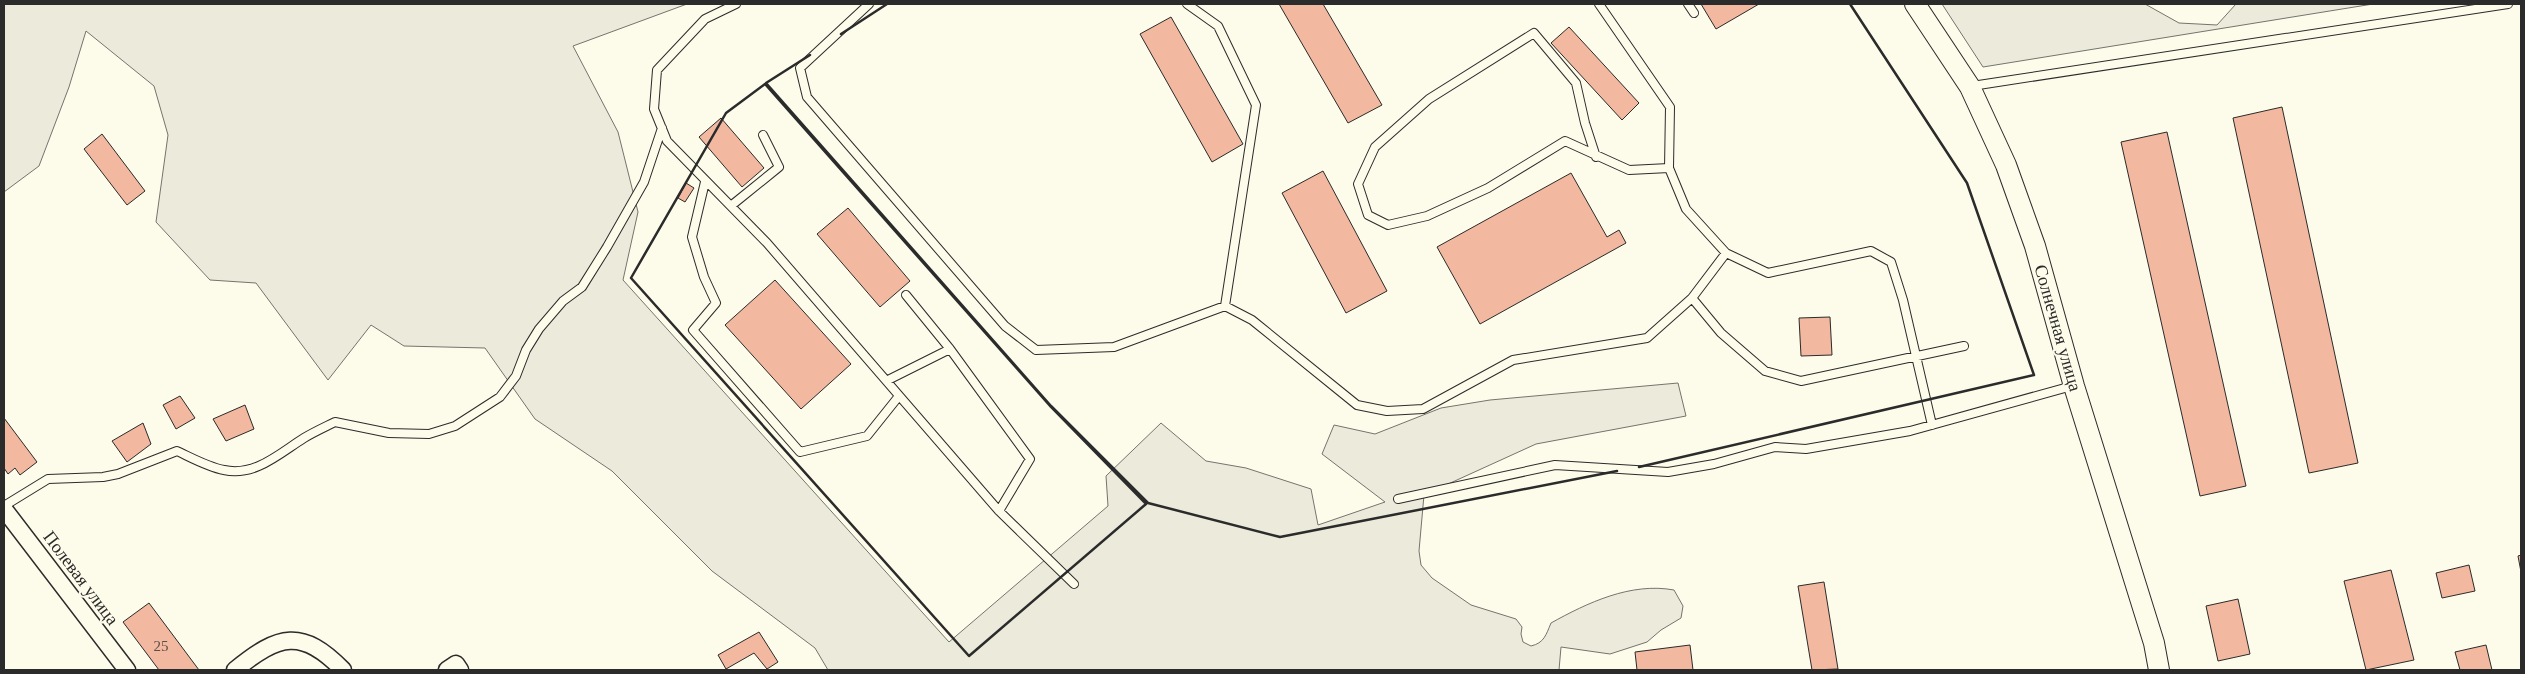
<svg xmlns="http://www.w3.org/2000/svg" width="2525" height="674" font-family="Georgia,serif">
  <rect width="100%" height="100%" fill="#fdfbea"/>
  <path fill="#ecebdb" stroke="#74746e" d="M4 4H687L573 46 618 132 638 212 623 280 949 642 1108 506 1106 476 1161 423 1206 461 1246 468 1311 489 1318 525 1385 502 1322 454 1334 425 1375 434 1441 408 1490 400 1678 383 1686 416 1536 444 1424 495 1419 551 1421 565 1432 578 1471 605 1516 619 1522 627 1521 634 1523 642 1531 646C1544 643 1546 635 1551 623 1587 603 1631 582 1674 590L1683 606 1681 618 1661 630 1647 642 1610 654 1561 647 1559 670H828L815 648 712 571 612 471 535 419 485 348 404 346 371 325 328 380 256 283 210 280 156 222 168 135 154 86 86 31 69 87 39 166 4 192Z
    M1942 4H2145L2179 23 2217 25 2236 4H2373L1983 67Z"/>
  <path fill="#f2b8a0" stroke="#2b2b2b" d="M1279 4H1323L1382 105 1348 123Z
    M1701 4H1759L1716 29Z
    M1171 17 1243 144 1212 162 1140 34Z
    M1569 27 1639 103 1622 120 1551 43Z
    M2282 107 2358 463 2309 473 2233 118Z
    M721 118 764 168 742 187 699 137Z
    M2167 132 2246 486 2200 496 2121 142Z
    M102 134 145 191 127 205 84 149Z
    M1323 171 1387 291 1346 313 1282 193Z
    M1571 173 1607 237 1619 230 1626 243 1480 324 1437 247Z
    M686 183 694 188 685 202 678 198Z
    M848 208 910 281 880 307 817 234Z
    M775 280 851 364 801 409 725 325Z
    M1830 317 1832 355 1801 356 1799 318Z
    M180 396 195 418 176 429 163 405Z
    M245 405 254 429 226 441 213 419Z
    M4 418 37 462 20 475 15 468 8 474 4 468Z
    M143 423 151 444 127 462 112 441Z
    M2521 555V572L2518 556Z
    M2469 565 2475 591 2442 598 2436 573Z
    M2391 570 2414 660 2366 670 2344 581Z
    M1824 582 1838 669 1812 670 1798 586Z
    M2238 599 2250 654 2218 661 2206 606Z
    M149 603 199 670H159L123 622Z
    M759 632 778 662 767 669 754 653 726 669 718 655Z
    M1690 645 1693 670H1637L1635 652Z
    M2486 645 2492 670H2460L2455 652Z"/>
  <g fill="none" stroke-linecap="round" stroke-linejoin="round">
    <g stroke="#2b2b2b" stroke-width="10">
      <path id="service" d="M736 4 705 19 657 70 654 109 667 141 767 243 999 511 1074 584
        M869 4 800 68 807 97 1005 326 1036 350 1114 347 1225 306 1252 320 1357 405 1387 411 1423 409 1513 360 1647 338 1692 298 1726 253
        M1187 4 1218 26 1256 105 1225 306
        M1599 4 1670 107 1669 168 1686 209 1726 253 1768 273 1871 251 1891 262 1903 300 1932 425
        M1688 4 1694 13
        M1972 86 2508 4
        M1596 157 1585 123 1576 83 1534 33 1429 99 1375 147 1358 184 1368 215 1388 225 1427 216 1488 188 1565 141 1629 170 1669 168
        M705 182 692 237 704 277 716 303 693 330 800 452 867 436 899 396
        M732 205 779 167 763 135
        M906 295 950 349 1030 459 999 511
        M1692 298 1721 333 1765 371 1801 381 1964 346
        M888 380 950 349
        M1398 499 1555 465 1668 472 1714 464 1775 447 1806 449 1910 431 2072 386
        M4 506 48 479 103 477 118 474 177 451C192 458 208 467 224 470 255 477 280 453 304 438 314 432 325 427 335 422L389 433 429 434 455 426 500 397 516 376 526 350 539 329 563 301 582 287 607 247 644 182 662 128"/>
    </g>
    <g stroke="#2b2b2b" stroke-width="19">
      <path id="minor" d="M4 509 127 670
        M235 670C279 634 302 628 343 670
        M447 670 456 664 460 670"/>
    </g>
    <g stroke="#2b2b2b" stroke-width="22">
      <path id="tertiary" d="M1915 4 1970 87 2006 165 2035 246 2074 386 2154 643 2159 670"/>
    </g>
    <use href="#service" stroke="#fdfbea" stroke-width="8"/>
    <use href="#minor" stroke="#fdfbea" stroke-width="16"/>
    <use href="#tertiary" stroke="#fdfbea" stroke-width="20"/>
    <path stroke="#2b2b2b" stroke-width="2.5" d="M841 34 887 4
      M810 55 766 83 1051 406 1148 503 1280 537 1617 471
      M765 84 1051 407 1146 504 969 656 631 278 726 113Z
      M1639 467 2034 375 1967 183 1850 4"/>
  </g>
  <g text-anchor="middle" dominant-baseline="central" stroke-width="4" stroke-linejoin="round" paint-order="stroke">
    <g font-size="15" fill="#5d4e48">
      <text x="161" y="646">25</text>
    </g>
    <g font-size="18" fill="#2b2b2b" stroke="#fdfbea">
      <text transform="translate(2058 328) rotate(74)">Солнечная улица</text>
      <text transform="translate(81 578) rotate(53)">Полевая улица</text>
    </g>
  </g>
  <rect width="2525" height="674" fill="none" stroke="#2b2b2b" stroke-width="10"/>
</svg>
